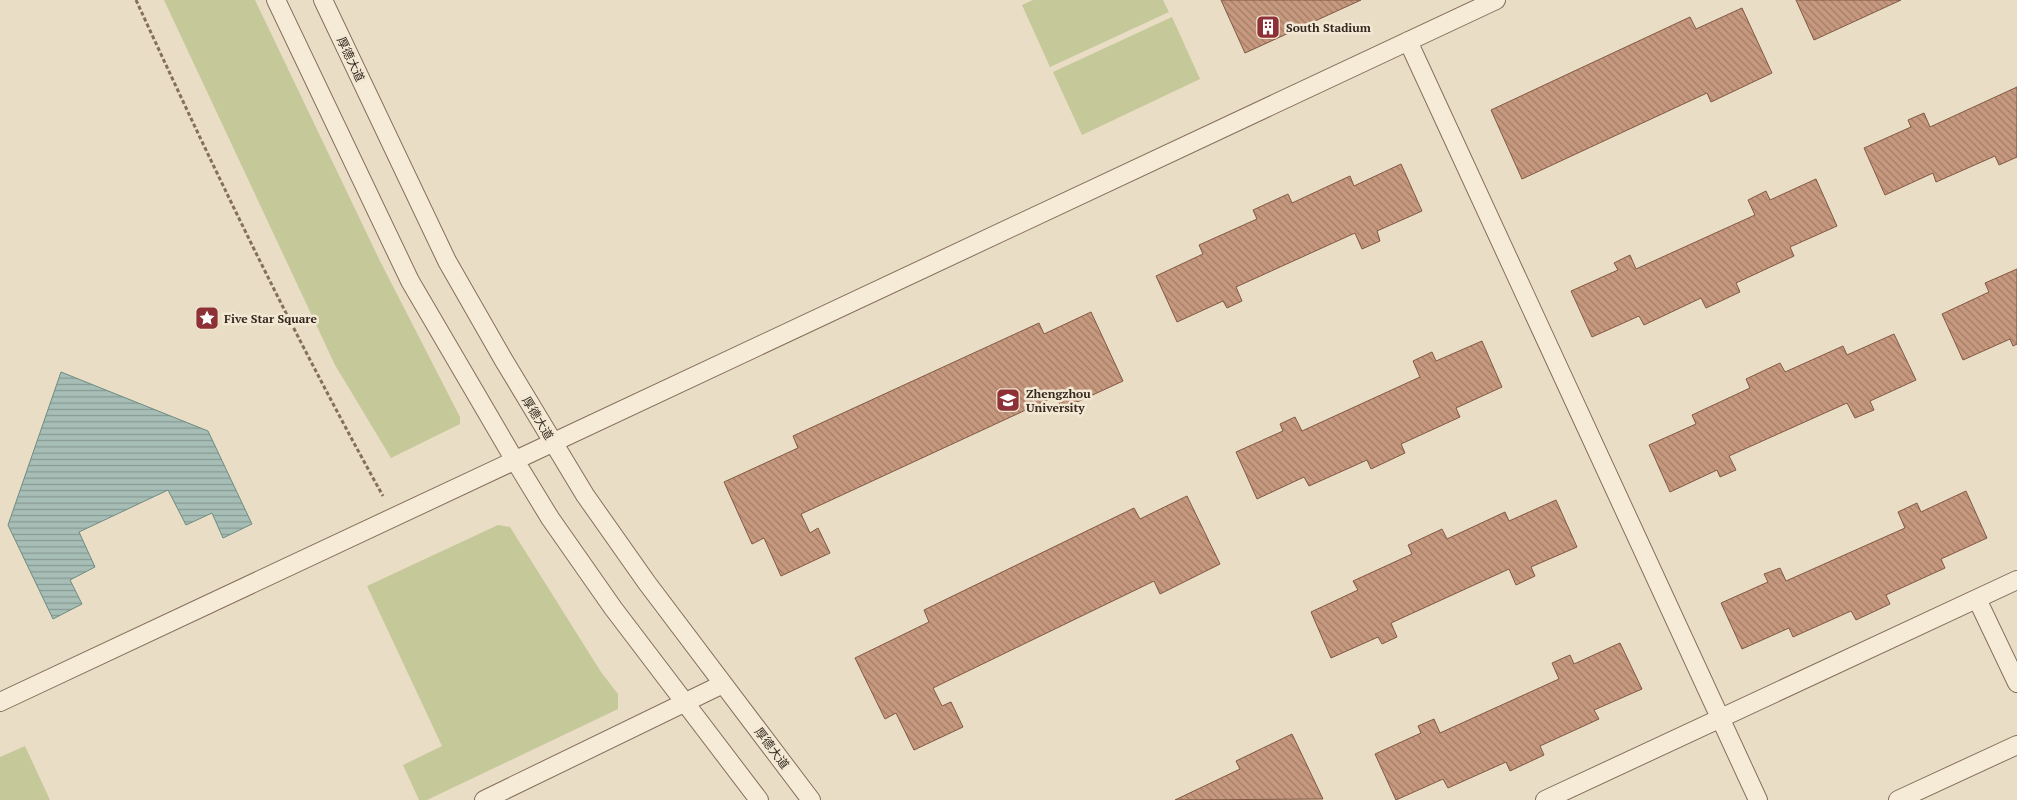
<svg xmlns="http://www.w3.org/2000/svg" width="2017" height="800" font-family="'PT Serif','Noto Sans SC',serif">
  <defs>
    <pattern id="water-rules" width="6" height="5" patternUnits="userSpaceOnUse" patternTransform="scale(1.25)"><rect width="6" height="5" fill="#a6beb6"/><path d="M0 2.5h6" fill="none" stroke="#889a93"/></pattern>
    <pattern id="building-back-hatch" width="6" height="6" patternUnits="userSpaceOnUse" patternTransform="scale(1.25)"><rect width="6" height="6" fill="#c6987e"/><path d="M-1 5l2 2M0 0l6 6M5-1l2 2" fill="none" stroke="#a27c67"/></pattern>
  </defs>
  <rect width="100%" height="100%" fill="#eaddc5"/>
  <path fill="#c5c899" d="M164 0H255L379 259 460 417V424L391 458 335 365Z
    M1033 0H1163L1169 12 1050 67 1022 5Z
    M1172 17 1200 79 1082 135 1053 72Z
    M498 525 510 527 601 672 618 694V709L427 800H419L403 765 442 746 367 586Z
    M25 746 50 800H0V757Z"/>
  <path fill="url(#water-rules)" stroke="#6e8b82" d="M61 372 208 431 252 524 223 538 212 513 186 525 168 490 79 532 95 567 70 580 82 604 53 619 8 525Z"/>
  <path fill="url(#building-back-hatch)" stroke="#815944" d="M1221 0H1361L1245 53Z
    M1796 0H1901L1814 40Z
    M1742 8 1772 73 1711 102 1707 93 1522 179 1491 110 1690 17 1696 29Z
    M2017 87V157L1999 165 1995 156 1936 182 1933 173 1885 195 1864 148 1911 127 1908 120 1924 113 1930 127Z
    M1401 164 1422 211 1377 231 1380 241 1362 249 1355 233 1236 287 1242 301 1227 308 1223 301 1177 322 1156 276 1203 254 1199 245 1257 219 1253 210 1288 194 1292 203 1350 176 1354 186Z
    M1816 179 1837 226 1790 247 1794 256 1736 283 1740 292 1706 308 1701 298 1644 325 1639 316 1592 337 1571 291 1618 270 1614 263 1630 255 1636 269 1755 215 1748 200 1766 191 1770 200Z
    M2017 269V344L2013 346 2010 339 1963 360 1942 314 1989 292 1985 283Z
    M1091 312 1123 381 1062 409 1056 396 801 514 810 533 818 528 830 553 781 576 764 538 752 544 724 482 798 448 793 436 1039 323 1044 334Z
    M1894 334 1916 380 1870 401 1874 410 1855 418 1847 403 1729 456 1736 470 1720 477 1717 470 1670 492 1649 445 1696 424 1692 415 1750 388 1746 379 1780 363 1785 372 1843 346 1847 355Z
    M1482 341 1502 387 1456 408 1460 417 1401 444 1405 453 1371 469 1367 460 1309 486 1304 477 1257 499 1236 452 1283 431 1280 424 1295 417 1302 431 1420 377 1413 361 1432 352 1436 361Z
    M1966 491 1987 538 1941 559 1945 568 1886 595 1890 604 1856 620 1851 611 1793 637 1789 628 1742 649 1721 603 1768 582 1764 574 1780 568 1786 581 1905 528 1898 512 1917 503 1921 512Z
    M1187 496 1220 564 1160 594 1154 581 933 688 942 706 951 702 963 727 914 750 896 713 885 719 855 658 929 622 924 610 1134 508 1140 519Z
    M1556 500 1577 547 1531 567 1535 576 1516 585 1509 569 1391 623 1397 637 1382 644 1378 637 1331 658 1311 612 1358 590 1353 581 1412 554 1408 545 1442 529 1447 539 1505 512 1509 521Z
    M1620 643 1642 689 1594 710 1599 719 1540 746 1544 755 1510 771 1506 762 1448 788 1443 779 1396 800 1375 754 1421 733 1418 726 1434 719 1440 733 1559 679 1552 663 1570 655 1574 664Z
    M1292 734 1323 799 1175 800 1240 769 1236 761Z"/>
  <g fill="none" stroke-linecap="round" stroke-linejoin="round">
    <g stroke="#846f5c" stroke-width="20">
      <path id="service" d="M276 0 410 281 514 459 550 518 613 608 759 800
        M323 0 447 261 503 359 585 495 647 583 811 800
        M1408 41 1758 800
        M1977 599 2017 683
        M0 702 1496 0
        M484 800 723 684
        M1545 800 2017 580
        M1898 800 2017 745"/>
    </g>
    <path stroke="#846f5c" stroke-width="3" stroke-dasharray="4 2.5" stroke-linecap="butt" d="M136 0C213 168 293 334 383 496"/>
    <use href="#service" stroke="#f6ebd7" stroke-width="18"/>
  </g>
  <defs>
    <g id="building-square" transform="scale(1.25)"><rect x="-9" y="-9" width="18" height="18" rx="4" fill="#8e3137" stroke="#f2e8d4"/><path d="M-4-6H4V6H1V3H-1V6H-4ZM-2.5-4.3h1.7v1.8h-1.7ZM.8-4.3h1.7v1.8H.8ZM-2.5-1h1.7V.8h-1.7ZM.8-1h1.7V.8H.8Z" fill="#fff"/></g>
    <g id="sight-square" transform="scale(1.25)"><rect x="-9" y="-9" width="18" height="18" rx="4" fill="#8e3137" stroke="#f2e8d4"/><path d="M0-6L1.8-2.2L6-1.7L2.9 1.2L3.7 5.4L0 3.3L-3.7 5.4L-2.9 1.2L-6-1.7L-1.8-2.2Z" fill="#fff"/></g>
    <g id="university-square" transform="scale(1.25)"><rect x="-9" y="-9" width="18" height="18" rx="4" fill="#8e3137" stroke="#f2e8d4"/><path d="M0-5L7-2L0 1L-7-2ZM-4 1L0 2.5L4 1V4Q0 6-4 4Z" fill="#fff"/></g>
  </defs>
  <g fill-rule="evenodd">
    <use href="#building-square" x="1268" y="27"/>
    <use href="#sight-square" x="207" y="318"/>
    <use href="#university-square" x="1008" y="400"/>
  </g>
  <g text-anchor="middle" dominant-baseline="central" stroke-width="5" stroke-linejoin="round" paint-order="stroke">
    <g font-size="12" font-weight="bold" fill="#35281f" stroke="#f2e8d4" text-anchor="start">
      <text x="1286" y="27">South Stadium</text>
      <text x="224" y="318">Five Star Square</text>
      <text x="1026" y="393">Zhengzhou<tspan x="1026" dy="14">University</tspan></text>
    </g>
    <g font-size="12" fill="#35281f" stroke="#f2e8d4">
      <text transform="translate(351 59) rotate(65)">厚德大道</text>
      <text transform="translate(538 418) rotate(59)">厚德大道</text>
      <text transform="translate(772 748) rotate(53)">厚德大道</text>
    </g>
  </g>
</svg>
